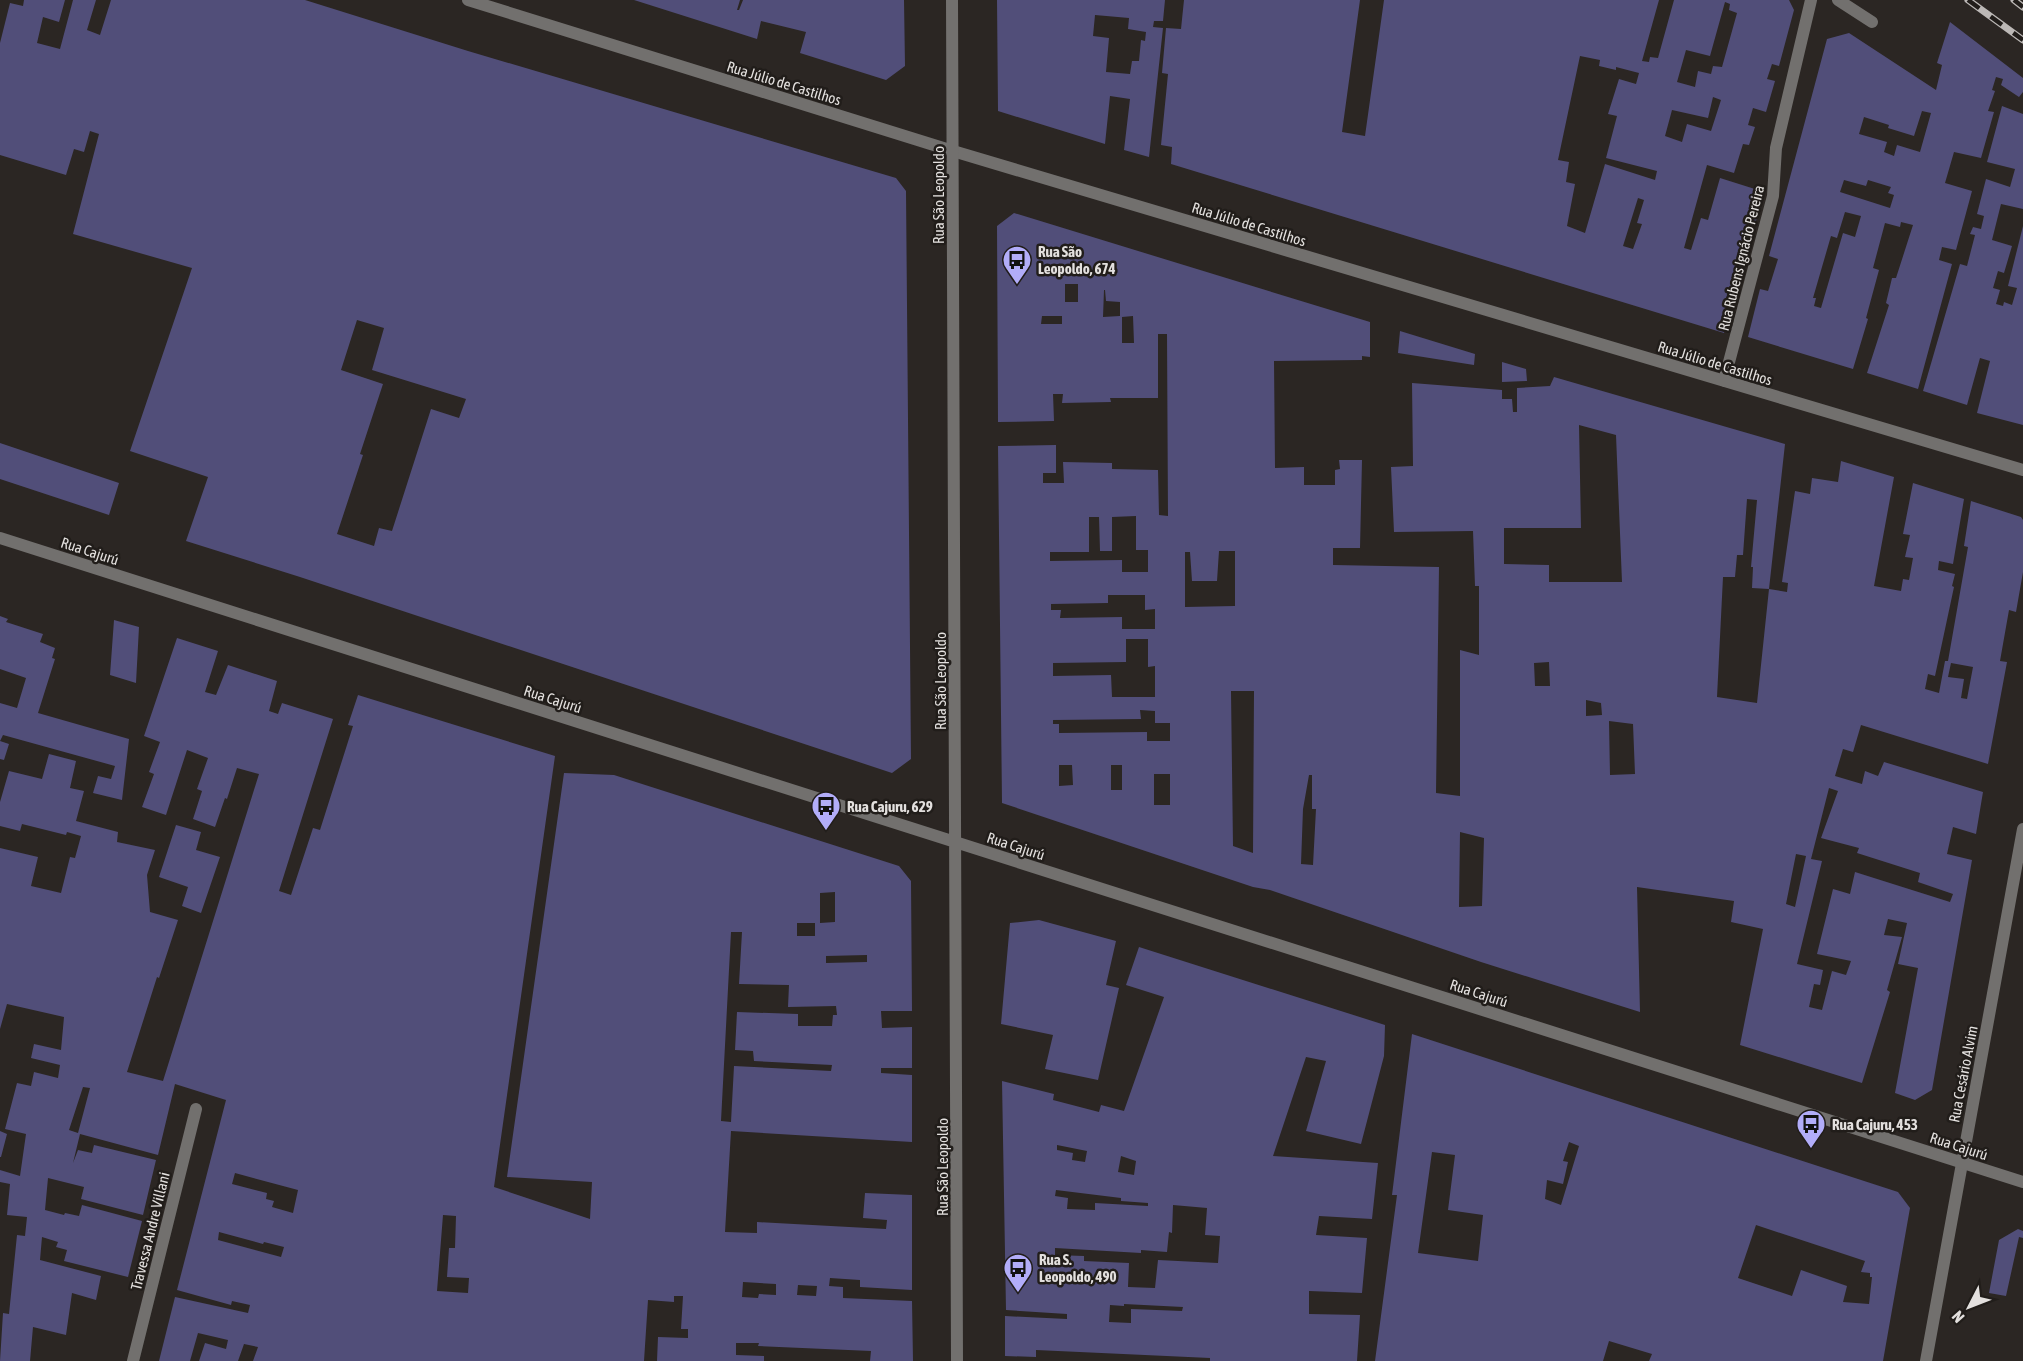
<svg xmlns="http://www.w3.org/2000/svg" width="2023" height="1361" font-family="'Asap Condensed',sans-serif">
  <rect width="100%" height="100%" fill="#2b2623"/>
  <path fill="#514e79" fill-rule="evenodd" d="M24 0H65L59 22 43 17 37 43 60 49 73 0H96L87 30 100 35 111 0H305L468 51 896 178 906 191 911 759 892 773 300 577 186 541 208 477 130 451 192 268 73 234 99 134 90 131 84 152 74 149 66 175 0 155V43L10 3 23 6ZM357 320 384 328 372 370 466 399 459 418 431 409 392 531 379 528 374 546 337 534 363 455 360 454 383 384 341 370Z
    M634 0H740L737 10H739L743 0H904L905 66 886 80 800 53 806 32 761 21 757 39Z
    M997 0H1165L1163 21H1154L1153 27 1163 28 1149 157 1124 150 1130 99 1110 96 1105 144 998 111ZM1095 15 1129 18 1128 29 1146 32 1145 41 1141 40 1139 61H1132L1130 74 1106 72 1109 38 1093 36Z
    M1184 0H1360L1342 132 1365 136 1384 0H1659L1642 61 1649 62 1650 57 1658 58 1674 0H1789L1794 10 1779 66 1772 64 1767 79 1775 81 1766 112 1753 108 1748 125 1755 127 1749 145 1743 144 1734 173 1707 165 1684 248 1691 250 1701 218 1708 220 1720 178 1758 190 1763 199 1755 224 1750 223 1739 259 1744 260 1724 333 1171 164 1172 147 1161 145 1168 74 1162 73 1166 28 1181 29ZM1725 2 1730 4 1729 10 1737 13 1722 67 1713 66 1711 74 1698 71 1695 87 1677 82 1686 50 1710 56ZM1580 56 1600 60 1599 66 1616 70V67L1639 73 1636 84 1619 79 1608 114 1617 116 1606 158 1657 171 1655 180 1605 164 1585 233 1567 226 1575 184 1566 182 1569 162 1558 160ZM1713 97 1721 100 1711 131 1687 124 1682 142 1665 136 1672 110 1708 118ZM1638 198 1644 200 1637 223 1642 224 1633 249 1623 246Z
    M1950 22 2023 78V92L2019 97 2001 85 2003 79 1996 77 1992 90 1995 91 1988 111 1994 112 1981 158 1954 152 1945 183 1972 191 1956 250 1942 247 1939 260 1952 264 1918 389 1867 373 1889 305 1886 303 1892 278H1896L1913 225 1901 222 1900 227 1885 223 1873 268 1879 270 1866 318 1868 319 1853 369 1748 337 1760 289 1768 291 1778 259 1769 256 1827 39 1849 33 1936 90 1942 65 1937 63ZM1922 111 1931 113 1920 152 1897 145 1894 156 1884 152 1887 142 1859 134 1864 117 1889 125 1888 128 1914 136ZM1844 180 1866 186 1868 180 1891 187 1888 193 1894 195 1890 208 1840 192ZM1845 212 1861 216 1855 237 1843 233 1821 308 1814 306 1816 298H1813L1831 236 1837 238Z
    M2002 106 2023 114V209L2001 204 1992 240 2012 246 2004 273 1998 271 1993 288 2000 290 1996 304 2003 306 2004 302 2012 305 2017 288 2008 286 2023 226V425L1977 413 1990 361 1980 358 1967 405 1923 391 1960 264 1967 266 1975 235 1970 234 1973 227 1981 229 1984 216 1977 214 1986 179 2010 187 2015 169 1987 162Z
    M1014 213 1370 322V357L1362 356V360L1274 361 1275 468 1304 467V485H1335V470L1340 469 1339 460H1362L1360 548H1333V565L1439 567 1436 793 1460 796V650L1479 655V586H1475L1473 531 1394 532 1391 467 1413 466 1412 383 1502 390V399H1512L1513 412H1517V388L1550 386 1554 377 1785 444 1769 589 1752 588 1753 567H1751L1757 500 1747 499 1743 555H1737L1735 577H1723L1717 697 1757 703 1769 589 1787 592 1788 583 1782 582 1795 491 1810 494 1812 478 1838 482 1841 461 1894 477 1874 586 1901 591 1903 579 1909 580 1913 558 1905 557 1910 535 1903 534 1913 483 1964 499 1953 564 1939 561 1938 570 1955 574 1952 586 1954 587 1935 676 1928 674 1925 689 1939 693 1945 661H1948L1968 547 1964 546 1971 501 2021 517 2023 520V572L2016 612 2009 610 2000 661 2007 662 1988 764 1861 725 1853 752 1843 749 1835 776 1862 784 1865 771 1878 776 1884 762 1983 792 1976 834 1953 827 1947 854 1972 860 1932 1090 1915 1100 1895 1093 1918 968 1898 964 1907 923 1888 919 1884 935 1902 937 1887 990 1890 992 1862 1083 1740 1045 1763 929 1731 922 1734 901 1637 887 1640 1012 1481 962 1270 890 1253 887 1002 803 998 446 1056 445V473H1043V483H1064L1063 462 1112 463V469L1158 470 1159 515 1168 516 1167 334H1158V398H1110L1111 402 1062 403 1063 394H1053L1054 421 998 422 997 226ZM1065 284H1078V302H1065ZM1104 290H1105L1106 301 1120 302V316L1103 317ZM1042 316H1062V324H1041ZM1133 316 1134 343H1122V317ZM1579 425 1616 435 1622 582H1549V565L1504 564V528H1581ZM1136 516V550H1148V572H1122V560L1050 561V552H1089V517H1099L1100 551H1112V517ZM1219 551H1235V606L1185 607V552H1190L1192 581H1217ZM1108 595H1145V610L1155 609V629H1122V617L1060 618 1061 610H1051V604L1108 603ZM1126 639H1148V667L1155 666V697H1112L1111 675 1053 676V663L1126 662ZM1549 662 1550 686H1535L1534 663ZM1951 663 1973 667 1967 699 1961 698 1964 679 1948 677ZM1231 691H1254L1253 853 1233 846ZM1586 700 1601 703 1602 715 1586 716ZM1140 710 1155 711V723H1170V741H1147V732L1059 733V724H1053V720L1141 719ZM1609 721 1633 724 1635 774 1610 775ZM1059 765H1072L1073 785 1059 786ZM1111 765H1122V790H1111ZM1154 774H1170V805H1154ZM1309 775H1312V809H1316L1313 865 1301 864 1303 809ZM1829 788 1838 791 1821 838 1859 848 1857 853 1920 873 1918 882 1953 894 1950 902 1855 872 1850 894 1833 889 1817 954 1851 961 1846 975 1832 971 1822 1010 1809 1007 1814 984 1820 985 1823 970 1797 964 1822 861 1811 859ZM1460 832 1484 838 1482 906 1459 907ZM1796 854 1806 856 1795 907 1786 904Z
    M1400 331 1475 354 1474 365 1398 353Z
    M1502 362 1526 369 1527 381 1502 382Z
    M0 443 119 483 109 515 0 479Z
    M0 616 8 619 6 622 43 634 40 642 55 648 52 658 55 659 38 713 129 739 122 800 93 793 98 776 111 779 115 766 3 735 0 741 9 744 4 760 0 759V703L17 708 26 678 0 669Z
    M114 620 139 627 136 683 110 675Z
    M177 638 218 651 205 692 216 695 228 665 277 681 269 711 278 714 282 703 333 719 279 891 291 895 313 828 320 830 353 726 348 725 358 695 555 756 494 1187 590 1219 592 1182 507 1177 564 773 614 775 899 866 911 881 912 1011H881L882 1028 912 1027V1068H881V1073L912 1075V1142L731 1131 725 1232 757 1233V1222L886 1229 887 1220 863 1218 865 1193 912 1195V1290L860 1287V1280L830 1278 829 1286 843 1287V1298L912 1301 913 1361H870L871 1351 758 1346 759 1343H736V1355L764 1356V1361H657L658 1337 688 1338V1329H681L683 1296H674V1302L648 1300 644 1361H253L258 1347 244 1344 238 1361H199L205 1343 226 1349 228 1340 198 1333 190 1361H159L175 1297 248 1313 250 1305 232 1301 231 1305 177 1290 226 1100 175 1084 158 1155 80 1134 73 1163 78 1150 92 1153 94 1145 156 1160 143 1215 81 1199 84 1187 48 1178 45 1210 64 1215 65 1213 79 1216 82 1205 142 1221 128 1277 64 1261 67 1250 56 1247 58 1242 42 1237 40 1260 101 1276 96 1300 72 1293 66 1335 33 1327 30 1361H0L3 1313 9 1314 17 1235 25 1236 27 1217 7 1215 10 1184 0 1182V1170L20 1176 26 1134 5 1129 17 1083 31 1086 34 1072 58 1078 60 1065 31 1058 34 1044 61 1050 64 1017 7 1004 0 1029V848L38 857 31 886 61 893 70 857 75 858 81 836 67 832 66 835 22 824 20 831 0 826V802L9 771 42 779 49 754 76 761 70 788 84 791 76 821 118 832 117 842 155 850 147 875 150 912 178 920 159 978 157 977 127 1072 163 1081 259 774 237 768 227 799 225 798 215 827 193 819 202 791 197 789 208 758 187 750 166 815 142 807 154 774 149 772 160 742 144 736ZM835 892V922L820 923V893ZM797 923H815V936H797ZM731 932H742L739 984 789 985 788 1007 836 1006 837 1015H833L832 1026H798V1014L737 1012 735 1050 753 1051 754 1061 832 1065 831 1071 734 1066 731 1122 721 1121ZM867 955V962L826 963V956ZM83 1087 90 1088 78 1133 69 1130ZM235 1173 298 1190 293 1213 272 1207 274 1201 266 1199 267 1193 232 1184ZM443 1215 456 1216 455 1248H449L447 1277 469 1278 468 1293 437 1291ZM219 1232 263 1244 264 1242 284 1247 281 1257 218 1240ZM743 1282 776 1284V1295L759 1294 758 1298 742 1297ZM798 1285 817 1286 816 1296 797 1295Z
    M176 825 201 832 196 850 220 857 201 913 182 906 188 887 159 877Z
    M1039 920 1116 941 1106 985 1119 988 1098 1080 1045 1069 1053 1035 1001 1024 1010 923Z
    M1139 947 1385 1025 1384 1056 1361 1144 1306 1131 1326 1061 1306 1057 1273 1156 1378 1163 1372 1219 1319 1216 1316 1235 1367 1238 1362 1293 1309 1291V1314L1360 1315 1357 1361H1210V1358L1036 1350V1357L1005 1356V1316L1067 1319V1314L1006 1310 1002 1081 1054 1094 1053 1100 1099 1112 1101 1105 1124 1111 1164 997 1126 985ZM1057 1145 1087 1151 1085 1162 1072 1160 1073 1153 1057 1150ZM1121 1156 1136 1161 1134 1175 1118 1172ZM1056 1190 1121 1198V1201L1148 1203V1206L1095 1203V1210L1067 1209 1068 1198 1055 1196ZM1173 1205 1207 1208 1205 1235 1220 1236 1218 1263 1158 1260 1155 1288 1128 1287 1129 1263 1084 1261V1256L1055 1255V1248L1141 1253V1250L1167 1252 1169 1232 1172 1233ZM1124 1304 1183 1307 1182 1311 1131 1309V1323L1109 1322 1110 1305 1124 1306Z
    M1412 1034 1898 1192 1910 1208 1883 1361H1649L1652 1354 1609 1341 1603 1361H1375L1397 1195H1392ZM1569 1142 1579 1146 1561 1205 1545 1199 1547 1180 1563 1184 1568 1162 1563 1161ZM1432 1152 1455 1155 1448 1210 1483 1215 1478 1261 1418 1253ZM1756 1225 1865 1261 1861 1272 1870 1273V1277H1872L1869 1304 1843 1302 1847 1286 1801 1270 1792 1296 1738 1278Z
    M0 1131 7 1134 1 1157H0Z
    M2018 1229 2023 1231V1238L2019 1237 2006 1296 1989 1293 1999 1240Z"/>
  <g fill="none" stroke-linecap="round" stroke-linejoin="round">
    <path stroke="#72706e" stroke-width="12" d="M1838 0 1872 22
      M953 151 2023 470
      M1724 381 1773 196 1776 148 1811 0
      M133 1361 196 1109
      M1926 1361 2023 829"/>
    <path stroke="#72706e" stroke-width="12" d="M468 0 953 151
      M952 0 957 1361
      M0 538 2023 1182"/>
    <g stroke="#bcb8b6" stroke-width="7">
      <path id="rail" d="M1968 0 2023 40
        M2014 0 2023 7"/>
    </g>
    <use href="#rail" stroke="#211d1a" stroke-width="4.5" stroke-dasharray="14" stroke-linecap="butt"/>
  </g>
  <defs>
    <g id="bus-pin" transform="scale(1.5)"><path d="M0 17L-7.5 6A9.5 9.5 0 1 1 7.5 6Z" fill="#b2adf9" stroke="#211d1a"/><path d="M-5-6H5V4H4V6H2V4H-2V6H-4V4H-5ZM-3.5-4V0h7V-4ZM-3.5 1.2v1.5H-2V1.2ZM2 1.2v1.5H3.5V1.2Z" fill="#111"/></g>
  </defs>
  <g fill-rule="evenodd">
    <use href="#bus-pin" x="1017" y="260"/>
    <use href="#bus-pin" x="826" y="806"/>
    <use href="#bus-pin" x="1811" y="1124"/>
    <use href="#bus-pin" x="1018" y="1268"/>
  </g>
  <g text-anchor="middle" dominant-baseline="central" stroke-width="5" stroke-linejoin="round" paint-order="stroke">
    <g font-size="15" fill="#e3e0de" stroke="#211d1a">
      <text transform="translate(784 83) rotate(17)">Rua Júlio de Castilhos</text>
      <text transform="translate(938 195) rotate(-90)">Rua São Leopoldo</text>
      <text transform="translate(1249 224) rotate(17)">Rua Júlio de Castilhos</text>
      <text transform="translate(1741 258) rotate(-76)">Rua Rubens Ignácio Pereira</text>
      <text transform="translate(1715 363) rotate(17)">Rua Júlio de Castilhos</text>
      <text transform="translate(90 551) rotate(18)">Rua Cajurú</text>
      <text transform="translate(940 681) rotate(-90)">Rua São Leopoldo</text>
      <text transform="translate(553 699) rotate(18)">Rua Cajurú</text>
      <text transform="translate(1016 846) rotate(18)">Rua Cajurú</text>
      <text transform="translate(1479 993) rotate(18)">Rua Cajurú</text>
      <text transform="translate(1963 1074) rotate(-79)">Rua Cesário Alvim</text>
      <text transform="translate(1959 1146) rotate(18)">Rua Cajurú</text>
      <text transform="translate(942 1167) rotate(-90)">Rua São Leopoldo</text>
      <text transform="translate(150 1231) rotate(-76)">Travessa Andre Villani</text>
    </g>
    <g font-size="15" font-weight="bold" fill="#e3e0de" stroke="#211d1a" text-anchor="start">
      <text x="1038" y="251">Rua São<tspan x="1038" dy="17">Leopoldo, 674</tspan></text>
      <text x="847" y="806">Rua Cajuru, 629</text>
      <text x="1832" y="1124">Rua Cajuru, 453</text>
      <text x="1039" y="1259">Rua S.<tspan x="1039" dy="17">Leopoldo, 490</tspan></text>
    </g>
  </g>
  <g transform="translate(1969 1307) rotate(228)" stroke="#211d1a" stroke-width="4.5" paint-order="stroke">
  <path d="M0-4.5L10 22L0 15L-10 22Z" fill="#e3e0de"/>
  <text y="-9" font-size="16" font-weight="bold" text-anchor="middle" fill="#e3e0de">N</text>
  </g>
</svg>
